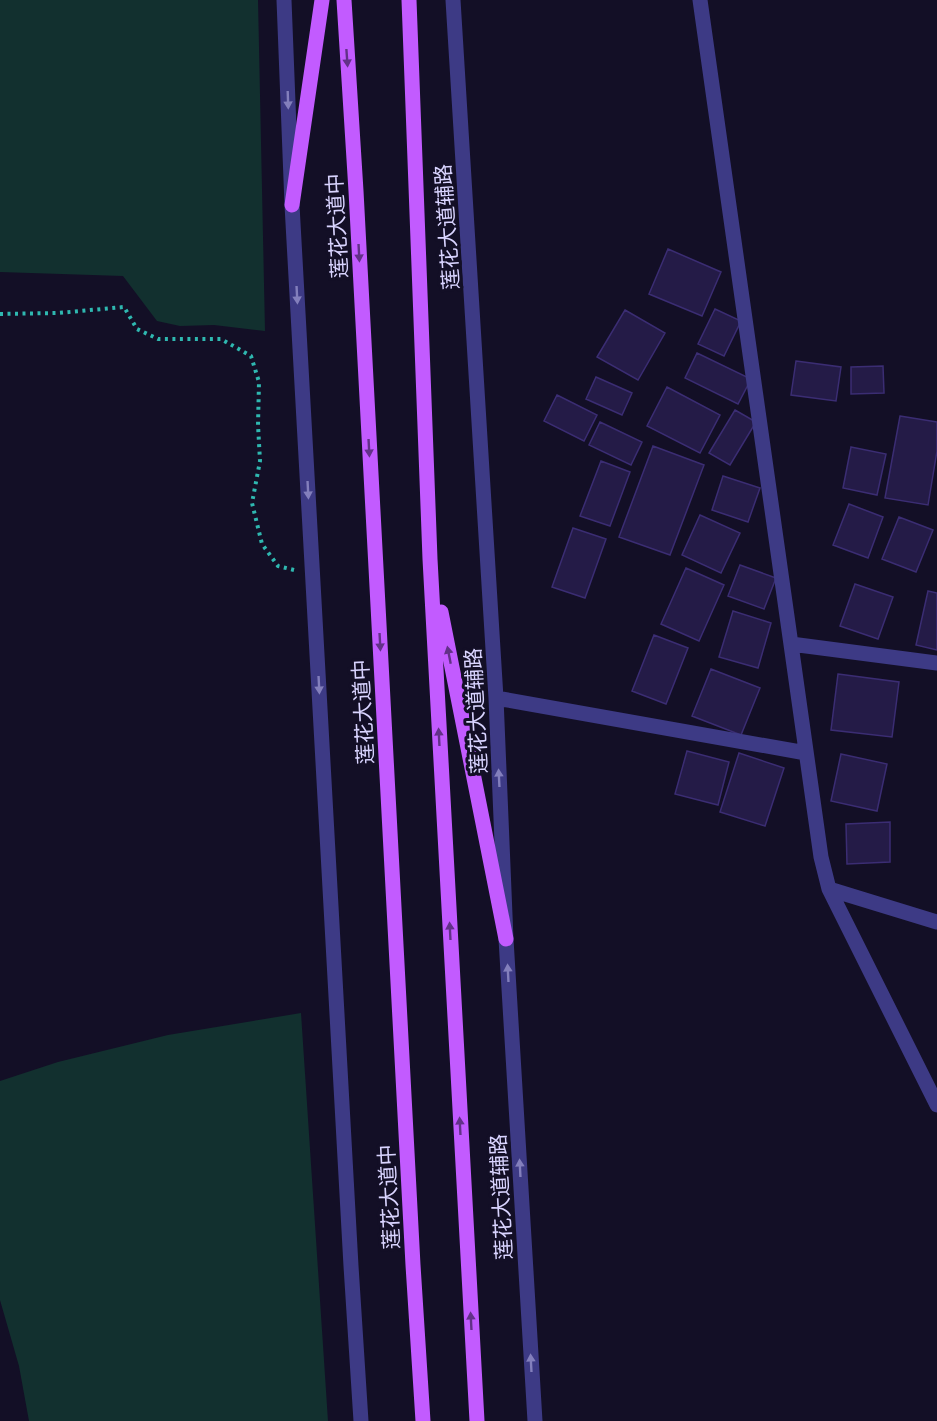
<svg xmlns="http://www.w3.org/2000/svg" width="937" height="1421" font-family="Commissioner,'Noto Sans SC',sans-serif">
  <rect width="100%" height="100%" fill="#130f26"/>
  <path fill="#12302f" d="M0 0H258L265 331 214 325 180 326 157 321 123 276 0 272Z
    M301 1013 328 1421H29L19 1366 0 1300V1081L58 1062 168 1035Z"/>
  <path fill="#241b47" stroke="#3b2d73" stroke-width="1.5" d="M668 249 721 272 702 316 649 294Z
    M715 309 741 321 724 356 698 344Z
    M625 310 665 333 638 380 597 357Z
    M697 353 751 379 738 404 685 378Z
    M796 361 841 367 836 401 791 395Z
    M883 366 884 393 851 394V367Z
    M596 377 632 393 622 415 586 399Z
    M667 387 720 415 700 453 647 426Z
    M557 395 597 415 584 441 544 421Z
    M735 410 756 422 730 465 709 453Z
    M900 416 937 422V451L928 505 885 498Z
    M600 422 642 442 631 465 589 445Z
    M653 446 704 465 670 555 619 537Z
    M851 447 886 454 877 495 843 488Z
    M601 461 630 472 610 526 580 516Z
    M723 476 760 488 748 522 712 510Z
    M849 504 883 517 868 558 833 545Z
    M700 515 740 533 721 573 682 555Z
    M899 517 933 530 916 572 882 559Z
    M573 528 606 539 585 598 552 587Z
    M740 565 776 578 764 609 728 596Z
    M686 568 724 585 699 641 661 624Z
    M855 584 893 597 878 639 840 626Z
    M928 591 937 593V650L916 645Z
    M733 611 771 623 758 668 719 657Z
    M654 635 688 648 666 704 632 691Z
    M711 669 760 688 741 735 692 716Z
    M838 674 899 682 892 737 831 730Z
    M687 751 729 762 718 805 675 794Z
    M739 753 784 768 765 826 720 812Z
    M841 754 887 764 877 811 831 801Z
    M890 822V862L847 864 846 824Z"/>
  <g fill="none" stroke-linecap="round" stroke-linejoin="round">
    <path stroke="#2fb8b0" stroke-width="4" stroke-dasharray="3 4.5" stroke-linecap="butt" d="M0 314 58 313 124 307 137 329 158 339H221L251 356 259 382 258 425 260 461 252 503 262 544 278 566 294 570"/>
    <path stroke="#3d3a85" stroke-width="15" d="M284 0 292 205 351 1266 361 1421
      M453 0 496 698 506 939 535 1421
      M700 0 821 857 829 889 937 1105
      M791 644 937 663
      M496 698 806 753
      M829 889 937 922"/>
    <path stroke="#c25bff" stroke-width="15" d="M344 0 356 191 413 1265 423 1421
      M409 0 430 559 477 1421
      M292 205 322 0
      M441 612 506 939"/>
  </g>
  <defs><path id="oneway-solid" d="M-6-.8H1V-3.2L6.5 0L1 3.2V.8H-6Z" transform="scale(1.5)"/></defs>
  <g fill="#623188">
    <use href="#oneway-solid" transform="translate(347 58) rotate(86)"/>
    <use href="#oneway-solid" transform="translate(359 253) rotate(87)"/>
    <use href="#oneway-solid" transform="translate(369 448) rotate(87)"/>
    <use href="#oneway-solid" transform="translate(380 642) rotate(87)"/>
    <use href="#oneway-solid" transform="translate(449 655) rotate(-101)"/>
    <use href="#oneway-solid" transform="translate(439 737) rotate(-93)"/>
    <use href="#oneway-solid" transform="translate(450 931) rotate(-93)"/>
    <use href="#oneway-solid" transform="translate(460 1126) rotate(-93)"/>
    <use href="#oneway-solid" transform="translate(471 1321) rotate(-93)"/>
  </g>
  <g fill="#837fbc">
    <use href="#oneway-solid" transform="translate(288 100) rotate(88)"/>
    <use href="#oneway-solid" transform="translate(297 295) rotate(87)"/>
    <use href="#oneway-solid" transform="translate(308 490) rotate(87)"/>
    <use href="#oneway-solid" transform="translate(319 685) rotate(87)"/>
    <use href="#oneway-solid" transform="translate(499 778) rotate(-93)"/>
    <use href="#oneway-solid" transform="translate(508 973) rotate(-93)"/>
    <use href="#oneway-solid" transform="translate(520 1168) rotate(-93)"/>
    <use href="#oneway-solid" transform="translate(531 1363) rotate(-93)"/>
  </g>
  <g text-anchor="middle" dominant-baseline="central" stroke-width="6" stroke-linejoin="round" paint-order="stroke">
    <g font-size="21" fill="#d9d4ff" stroke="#130f26">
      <text transform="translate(336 226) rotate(-93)">莲花大道中</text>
      <text transform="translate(446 227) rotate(-94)">莲花大道辅路</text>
      <text transform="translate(475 711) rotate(-93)">莲花大道辅路</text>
      <text transform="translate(362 712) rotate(-93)">莲花大道中</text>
      <text transform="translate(388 1197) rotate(-93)">莲花大道中</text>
      <text transform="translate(500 1197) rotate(-93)">莲花大道辅路</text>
    </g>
  </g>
</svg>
